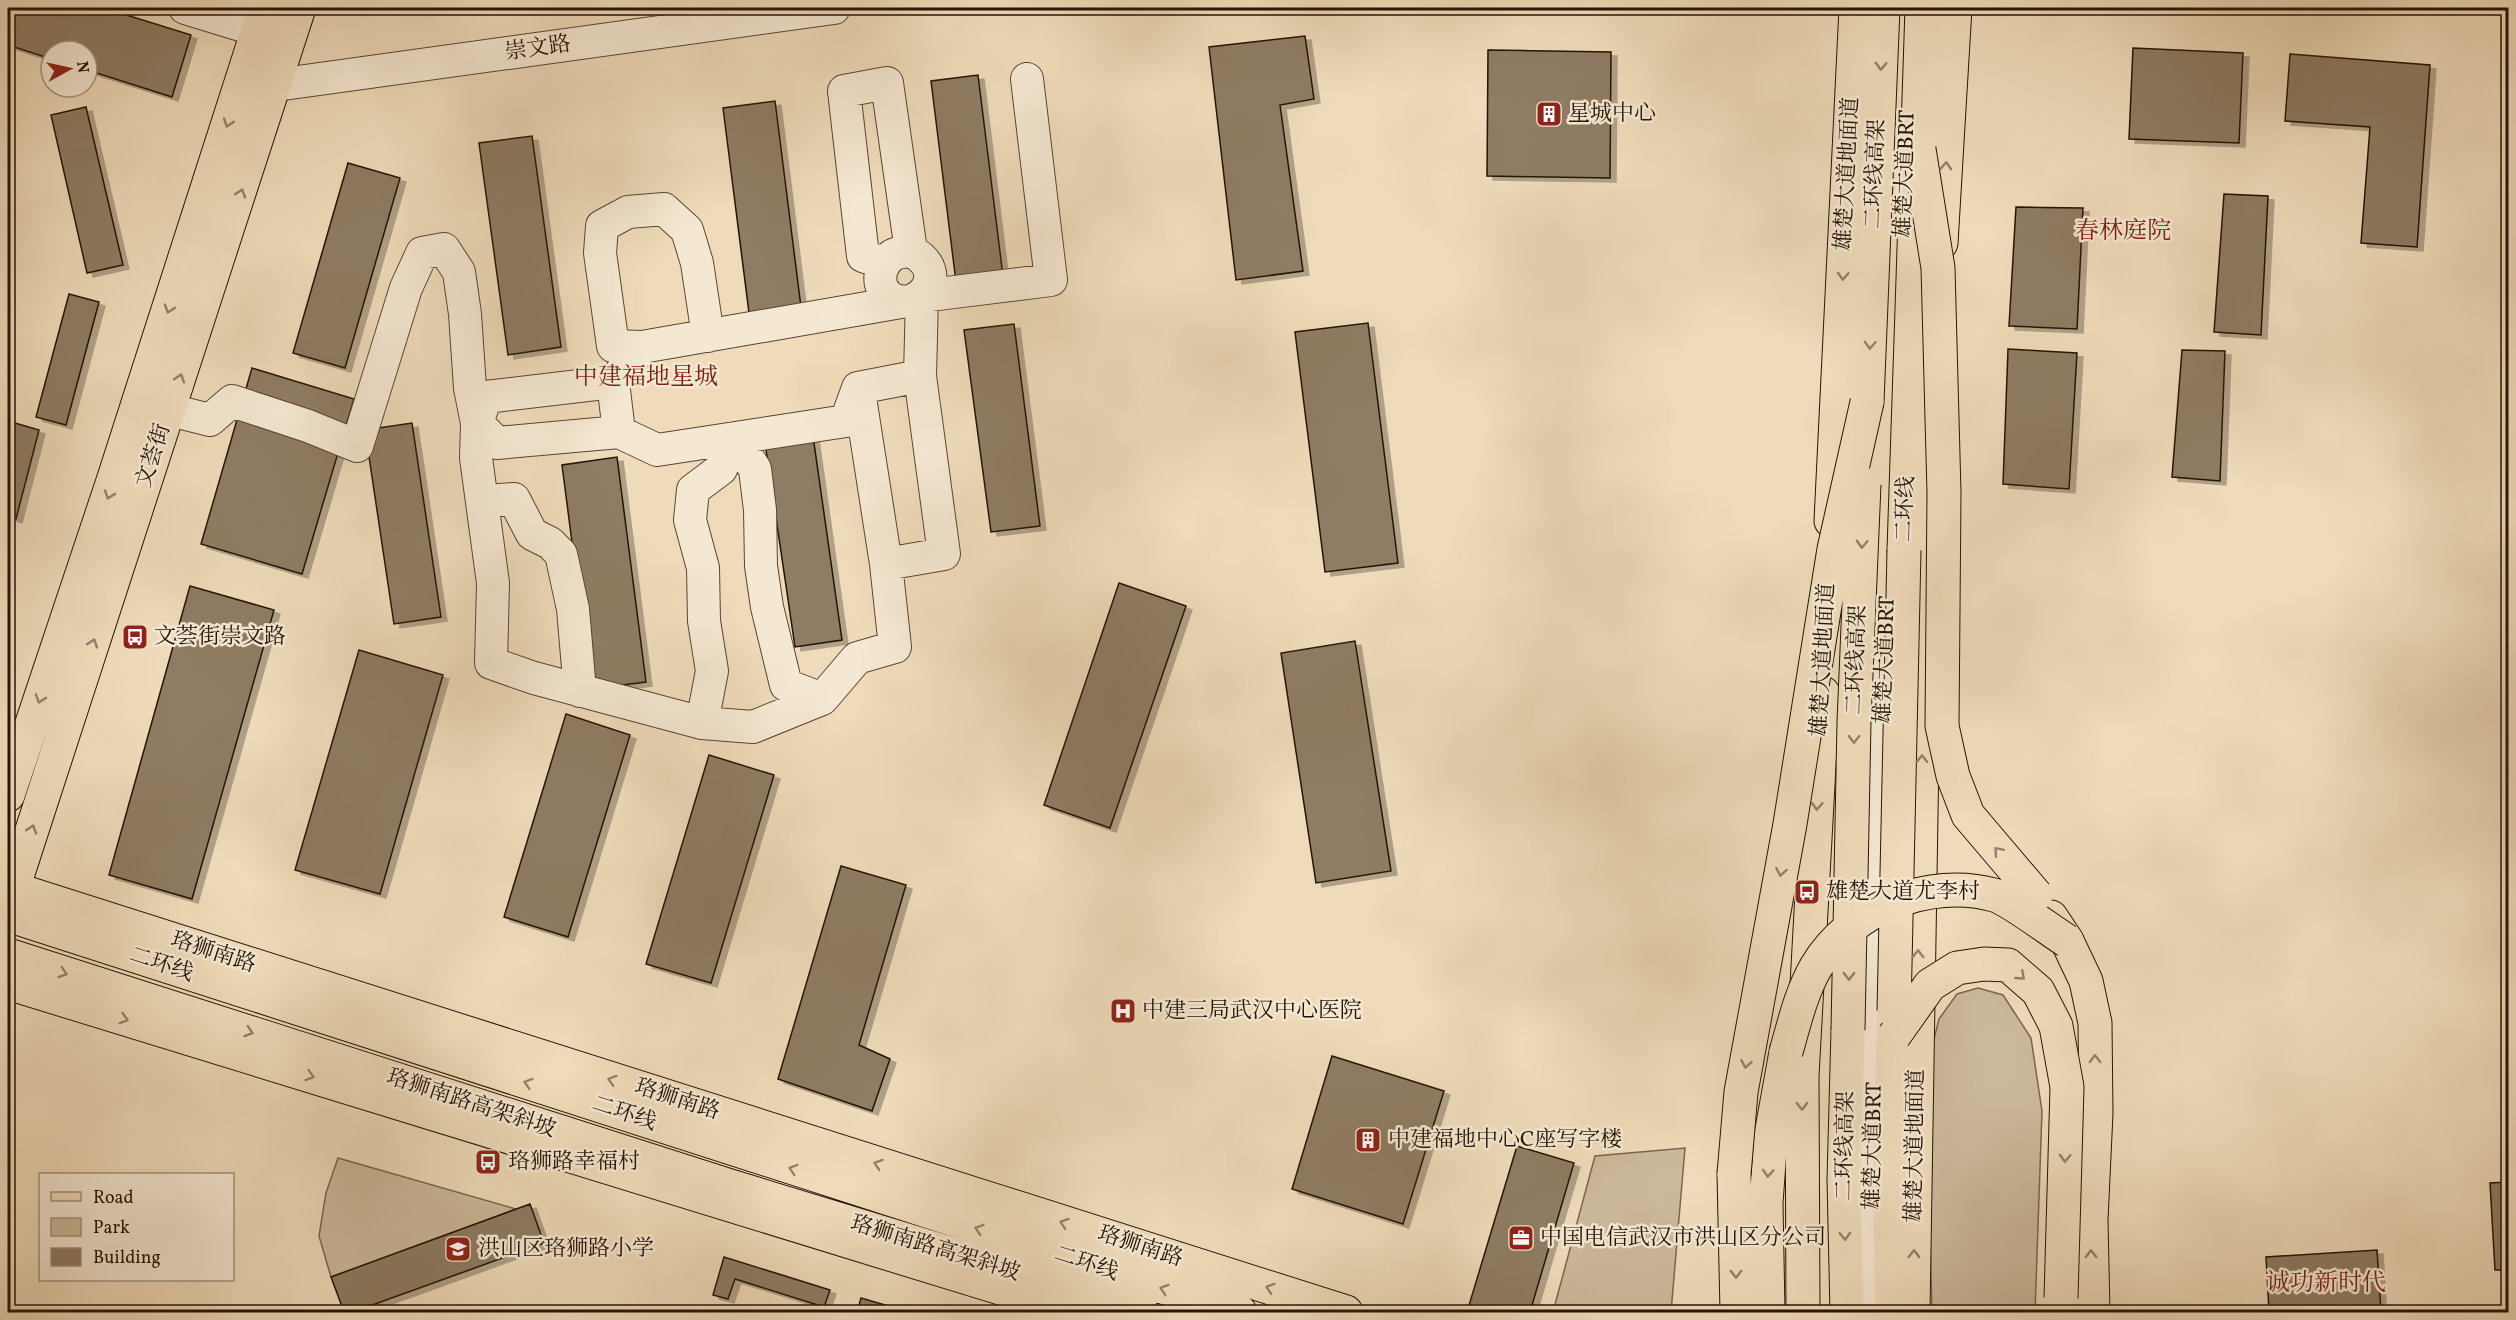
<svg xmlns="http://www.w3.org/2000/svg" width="2516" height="1320" font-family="Vollkorn,'Noto Serif SC',serif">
  <defs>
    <filter id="shadow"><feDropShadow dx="6" dy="4" stdDeviation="0" flood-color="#0004"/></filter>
  </defs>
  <rect width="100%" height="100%" fill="#efdbba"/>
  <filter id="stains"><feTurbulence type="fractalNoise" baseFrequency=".00333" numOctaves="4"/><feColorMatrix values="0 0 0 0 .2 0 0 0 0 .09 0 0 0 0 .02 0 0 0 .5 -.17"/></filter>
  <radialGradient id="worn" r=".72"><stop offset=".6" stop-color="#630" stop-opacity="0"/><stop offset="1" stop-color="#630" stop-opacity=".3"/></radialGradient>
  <path fill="#ccb99b" stroke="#786650" stroke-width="1.5" d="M1978 988 2003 995 2031 1038 2042 1111 2035 1312H1932L1928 1162 1931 1051 1939 1019 1957 994Z
    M1685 1148 1671 1312H1553L1595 1156Z
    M338 1158 516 1209 331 1277 319 1236 326 1193Z"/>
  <path fill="#8e7b64" stroke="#241406" stroke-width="1.5" filter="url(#shadow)" d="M8 8H104L191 35 172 97 87 70V51H51V59L8 45Z
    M1305 36 1314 99 1280 105 1303 271 1236 280 1209 47Z
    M2133 48 2243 53 2239 143 2129 139Z
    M1488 50 1611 52 1610 178 1487 176Z
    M2290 54 2430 65 2417 247 2361 243 2370 127 2285 121Z
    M978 75 1003 276 956 282 931 81Z
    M775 101 801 307 749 313 723 108Z
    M86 107 123 265 87 273 51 115Z
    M532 136 561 347 508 355 479 143Z
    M348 163 400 178 345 368 293 353Z
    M2224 194 2268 196 2261 335 2214 332Z
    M2016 207 2083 208 2077 329 2009 326Z
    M69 294 99 302 66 425 36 417Z
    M1368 323 1398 563 1325 572 1295 332Z
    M1014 324 1040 526 991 532 964 330Z
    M2008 349 2077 353 2069 489 2003 484Z
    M2182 350 2225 351 2220 481 2172 477Z
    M252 368 354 399 302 574 201 544Z
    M8 421 39 430 16 519 8 516Z
    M412 423 441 617 394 624 365 430Z
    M813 436 842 640 795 647 765 443Z
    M617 457 646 682 591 689 562 465Z
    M1119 583 1186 606 1110 828 1044 805Z
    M190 586 274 610 192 899 109 875Z
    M1355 641 1391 871 1316 883 1281 653Z
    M359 650 443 675 380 894 295 870Z
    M566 714 630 735 568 937 504 917Z
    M709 755 774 775 711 983 646 964Z
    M841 866 906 885 859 1045 890 1059 872 1111 778 1079Z
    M1332 1056 1444 1091 1403 1224 1292 1189Z
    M1517 1146 1574 1163 1530 1312H1467Z
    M2508 1182V1270H2495L2490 1183Z
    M530 1204 544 1243 353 1312H344L331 1277Z
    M2377 1250 2381 1312H2269L2266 1257Z
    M724 1257 830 1290 824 1307 735 1279 728 1299 713 1295Z
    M861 1298 909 1312H857Z"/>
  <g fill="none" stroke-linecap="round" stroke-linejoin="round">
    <g stroke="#574633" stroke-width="34">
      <path id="minor" d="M185 8 257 30
        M250 78 276 85 834 8
        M884 263 863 256 844 91 887 83 911 251C953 273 917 314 891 298 875 288 878 265 893 255 898 252 905 252 911 251
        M901 302 642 347 613 382 619 432 657 450 846 421 858 388 920 376 922 296 1051 280 1027 79
        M642 347 613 346 600 253 602 226 628 212 664 209 687 230 697 263 708 336
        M613 382 486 397 477 423 497 443 619 432
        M859 391 886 564 944 554 920 376
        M170 410 210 420 232 401 308 426 357 446 406 288 422 253 444 249 459 272 465 314 470 388 477 423 476 458 493 583 491 663 534 678 702 723
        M483 501 514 499 532 534 550 543 561 554 573 609 580 691
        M822 699 786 685 767 607 761 566 760 510 755 469 735 438 721 469 693 490 690 520 703 568 704 621 712 671 702 723 753 727 822 699 857 658 895 647 886 564
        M1873 1312 1876 1018 1886 659"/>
    </g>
    <g stroke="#241406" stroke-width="35">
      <path id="major" d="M1941 243 1955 8
        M1831 521 1856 8
        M8 795 113 481 265 8
        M8 887 1346 1312
        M8 904 299 8
        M8 983 1078 1312
        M1803 1312 1802 1076 1823 693
        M1913 1312 1926 504 1930 436"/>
    </g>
    <g stroke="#241406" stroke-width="35">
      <path id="highway" d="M1867 402 1883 8
        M1904 550 1922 8
        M8 915 1240 1312
        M2051 917 2067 941 2086 981 2095 1023 2096 1113 2091 1220 2093 1312
        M8 955 727 1185 1142 1312
        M1734 1174 1737 1312
        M1768 1312 1766 1203 1771 1135 1786 1052
        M1847 1312 1844 1180 1848 1030
        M1892 1312 1889 1178 1894 1011"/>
    </g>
    <use href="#minor" stroke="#f5e8d2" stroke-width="32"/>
    <use href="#major" stroke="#efdbba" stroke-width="33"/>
    <use href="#highway" stroke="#efdbba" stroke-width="33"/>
    <g stroke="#241406" stroke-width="35" stroke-linecap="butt">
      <path id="highway-bridge" d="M1919 149 1938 268 1944 493 1942 726 1953 776 1968 815 2036 895
        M1894 1011 1904 550
        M1848 1030 1854 722 1864 484
        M1894 1036 1930 985 1957 968 1984 964 2008 965 2038 991 2056 1026 2067 1087 2061 1298
        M1786 1052C1794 1024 1801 993 1816 967 1850 909 1929 877 1994 895 2009 899 2051 931 2067 941
        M1734 1174 1741 1092 1790 824 1834 549 1867 402"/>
    </g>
    <use href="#highway-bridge" stroke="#efdbba" stroke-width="33"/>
  </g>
  <defs><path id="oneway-chevron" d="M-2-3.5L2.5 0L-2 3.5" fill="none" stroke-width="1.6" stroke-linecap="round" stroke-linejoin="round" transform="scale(1.5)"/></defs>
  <g stroke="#948169">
    <use href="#oneway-chevron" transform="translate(1881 66) rotate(92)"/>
    <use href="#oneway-chevron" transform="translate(228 123) rotate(108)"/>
    <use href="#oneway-chevron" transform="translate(1946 166) rotate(-87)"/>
    <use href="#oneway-chevron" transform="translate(241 193) rotate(-72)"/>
    <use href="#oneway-chevron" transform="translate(1843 276) rotate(93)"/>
    <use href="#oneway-chevron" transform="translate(169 309) rotate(108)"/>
    <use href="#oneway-chevron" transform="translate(1870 345) rotate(92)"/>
    <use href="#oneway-chevron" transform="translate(180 378) rotate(-72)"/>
    <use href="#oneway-chevron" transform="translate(109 495) rotate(109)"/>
    <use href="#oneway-chevron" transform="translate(1862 544) rotate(92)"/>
    <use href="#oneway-chevron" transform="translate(93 643) rotate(-72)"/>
    <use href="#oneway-chevron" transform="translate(40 699) rotate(109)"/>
    <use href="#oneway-chevron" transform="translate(1854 739) rotate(91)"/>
    <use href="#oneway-chevron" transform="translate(1922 759) rotate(-89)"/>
    <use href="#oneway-chevron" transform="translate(1817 806) rotate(93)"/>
    <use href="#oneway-chevron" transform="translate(32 829) rotate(-72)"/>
    <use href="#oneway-chevron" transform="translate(1998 851) rotate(-131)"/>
    <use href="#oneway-chevron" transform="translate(1781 872) rotate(100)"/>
    <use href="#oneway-chevron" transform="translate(1918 954) rotate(-89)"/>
    <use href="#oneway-chevron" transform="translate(63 973) rotate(18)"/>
    <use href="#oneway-chevron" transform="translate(1849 976) rotate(91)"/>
    <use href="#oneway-chevron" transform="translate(2021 976) rotate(41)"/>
    <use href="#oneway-chevron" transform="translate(124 1019) rotate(17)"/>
    <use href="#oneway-chevron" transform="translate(249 1032) rotate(18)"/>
    <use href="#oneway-chevron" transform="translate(2095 1059) rotate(-91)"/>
    <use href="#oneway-chevron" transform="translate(1746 1064) rotate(100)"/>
    <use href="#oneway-chevron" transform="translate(310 1076) rotate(17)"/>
    <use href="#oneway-chevron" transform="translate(612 1080) rotate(-162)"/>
    <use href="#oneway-chevron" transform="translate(528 1083) rotate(-162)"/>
    <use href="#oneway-chevron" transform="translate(1802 1106) rotate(90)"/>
    <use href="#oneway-chevron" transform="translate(2065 1158) rotate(92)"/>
    <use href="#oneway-chevron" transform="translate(878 1164) rotate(-162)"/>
    <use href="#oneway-chevron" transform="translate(793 1169) rotate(-162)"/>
    <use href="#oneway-chevron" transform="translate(1768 1173) rotate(94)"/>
    <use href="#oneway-chevron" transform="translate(1064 1223) rotate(-162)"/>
    <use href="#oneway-chevron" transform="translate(979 1229) rotate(-162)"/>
    <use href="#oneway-chevron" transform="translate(1845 1236) rotate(88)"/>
    <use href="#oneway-chevron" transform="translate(1914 1254) rotate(-89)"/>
    <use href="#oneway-chevron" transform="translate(2091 1254) rotate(-91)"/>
    <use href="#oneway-chevron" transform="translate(1736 1274) rotate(89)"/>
    <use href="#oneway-chevron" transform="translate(1270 1288) rotate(-162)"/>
    <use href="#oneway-chevron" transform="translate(1164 1289) rotate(-162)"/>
  </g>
  <defs>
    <g id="building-square" transform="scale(1.35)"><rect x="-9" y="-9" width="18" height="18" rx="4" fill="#8f2418" stroke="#f5e8d2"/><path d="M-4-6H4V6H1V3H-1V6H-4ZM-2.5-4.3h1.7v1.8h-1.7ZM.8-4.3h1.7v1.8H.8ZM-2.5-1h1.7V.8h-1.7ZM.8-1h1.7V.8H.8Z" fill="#fff"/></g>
    <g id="bus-square" transform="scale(1.35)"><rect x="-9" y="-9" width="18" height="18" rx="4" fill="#8f2418" stroke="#f5e8d2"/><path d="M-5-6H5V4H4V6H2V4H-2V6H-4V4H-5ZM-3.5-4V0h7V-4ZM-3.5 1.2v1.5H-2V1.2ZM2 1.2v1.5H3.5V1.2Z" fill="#fff"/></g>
    <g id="hospital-square" transform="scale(1.35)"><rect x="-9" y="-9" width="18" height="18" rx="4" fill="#8f2418" stroke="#f5e8d2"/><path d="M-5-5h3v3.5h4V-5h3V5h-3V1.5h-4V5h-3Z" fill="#fff"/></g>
    <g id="office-square" transform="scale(1.35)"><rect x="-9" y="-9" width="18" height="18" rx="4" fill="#8f2418" stroke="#f5e8d2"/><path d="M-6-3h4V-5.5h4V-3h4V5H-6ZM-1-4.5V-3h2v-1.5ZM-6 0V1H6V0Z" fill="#fff"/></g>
    <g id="school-square" transform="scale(1.35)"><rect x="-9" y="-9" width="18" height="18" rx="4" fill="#8f2418" stroke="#f5e8d2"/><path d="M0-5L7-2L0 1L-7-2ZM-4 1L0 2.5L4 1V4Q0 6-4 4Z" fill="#fff"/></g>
  </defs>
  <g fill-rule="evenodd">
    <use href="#building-square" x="1549" y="114"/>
    <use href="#bus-square" x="135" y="637"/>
    <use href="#bus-square" x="1807" y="892"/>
    <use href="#hospital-square" x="1123" y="1011"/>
    <use href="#building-square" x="1368" y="1140"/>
    <use href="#bus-square" x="488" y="1162"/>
    <use href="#office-square" x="1521" y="1238"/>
    <use href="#school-square" x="458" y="1249"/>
  </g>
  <g text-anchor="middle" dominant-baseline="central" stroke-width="5" stroke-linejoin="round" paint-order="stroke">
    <g font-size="22" fill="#241406" stroke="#f5e8d2">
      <text transform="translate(538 49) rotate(-8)">崇文路</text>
      <text transform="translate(1848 174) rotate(-87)">雄楚大道地面道</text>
      <text transform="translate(1876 174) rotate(-88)">二环线高架</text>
      <text transform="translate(1906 174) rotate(-88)">雄楚大道BRT</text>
      <text transform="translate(154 456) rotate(-72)">文荟街</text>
      <text transform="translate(1906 509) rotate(-88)">二环线</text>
      <text transform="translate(1824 660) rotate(-87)">雄楚大道地面道</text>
      <text transform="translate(1857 660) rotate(-88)">二环线高架</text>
      <text transform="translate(1886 660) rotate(-88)">雄楚大道BRT</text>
      <text transform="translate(213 953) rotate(18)">珞狮南路</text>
      <text transform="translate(161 965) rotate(18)">二环线</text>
      <text transform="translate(677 1100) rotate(18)">珞狮南路</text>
      <text transform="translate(471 1104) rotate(18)">珞狮南路高架斜坡</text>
      <text transform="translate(624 1114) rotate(18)">二环线</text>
      <text transform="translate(1846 1146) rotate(-89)">二环线高架</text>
      <text transform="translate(1874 1146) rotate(-89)">雄楚大道BRT</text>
      <text transform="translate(1916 1146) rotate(-89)">雄楚大道地面道</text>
      <text transform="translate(1140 1247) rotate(18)">珞狮南路</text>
      <text transform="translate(935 1249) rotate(17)">珞狮南路高架斜坡</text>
      <text transform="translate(1086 1264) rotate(18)">二环线</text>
    </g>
    <g font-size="22" fill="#241406" stroke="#f5e8d2" text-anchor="start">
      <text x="1568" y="114">星城中心</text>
      <text x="154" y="637">文荟街崇文路</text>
      <text x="1826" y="892">雄楚大道尤李村</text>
      <text x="1142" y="1011">中建三局武汉中心医院</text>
      <text x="1388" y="1140">中建福地中心C座写字楼</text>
      <text x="508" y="1162">珞狮路幸福村</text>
      <text x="1540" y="1238">中国电信武汉市洪山区分公司</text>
      <text x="478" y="1249">洪山区珞狮路小学</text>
    </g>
    <g font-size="24" fill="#7a1f14" stroke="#f5e8d2">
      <text x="2123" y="232">春林庭院</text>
      <text x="646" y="378">中建福地星城</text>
      <text x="2326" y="1284">诚功新时代</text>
    </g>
  </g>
  <rect width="2516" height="1320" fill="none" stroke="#efdbba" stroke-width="30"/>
  <rect x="9" y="9" width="2498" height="1302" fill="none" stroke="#241406" stroke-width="3"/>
  <rect x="15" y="15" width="2486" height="1290" fill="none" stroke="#241406" stroke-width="1.5"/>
  <rect x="39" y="1173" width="195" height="108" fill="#f5e8d2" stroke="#a19380" stroke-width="1.5"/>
  <rect x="51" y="1192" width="30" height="9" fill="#efdbba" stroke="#a19380" stroke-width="1.5"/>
  <text x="93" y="1203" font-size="18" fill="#241406">Road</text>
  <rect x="51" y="1218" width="30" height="18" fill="#ccb99b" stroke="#a19380" stroke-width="1.5"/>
  <text x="93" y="1233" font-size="18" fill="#241406">Park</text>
  <rect x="51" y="1248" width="30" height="18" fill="#8e7b64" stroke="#a19380" stroke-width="1.5"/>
  <text x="93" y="1263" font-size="18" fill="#241406">Building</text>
  <g transform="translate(69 69) rotate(82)"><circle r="28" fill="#f5e8d2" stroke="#a19380" stroke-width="1.5"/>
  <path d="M0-4.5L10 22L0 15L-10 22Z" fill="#8f2418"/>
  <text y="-9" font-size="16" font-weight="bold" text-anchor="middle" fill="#241406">N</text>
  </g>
  <rect width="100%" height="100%" filter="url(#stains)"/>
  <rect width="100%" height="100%" fill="url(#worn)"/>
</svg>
